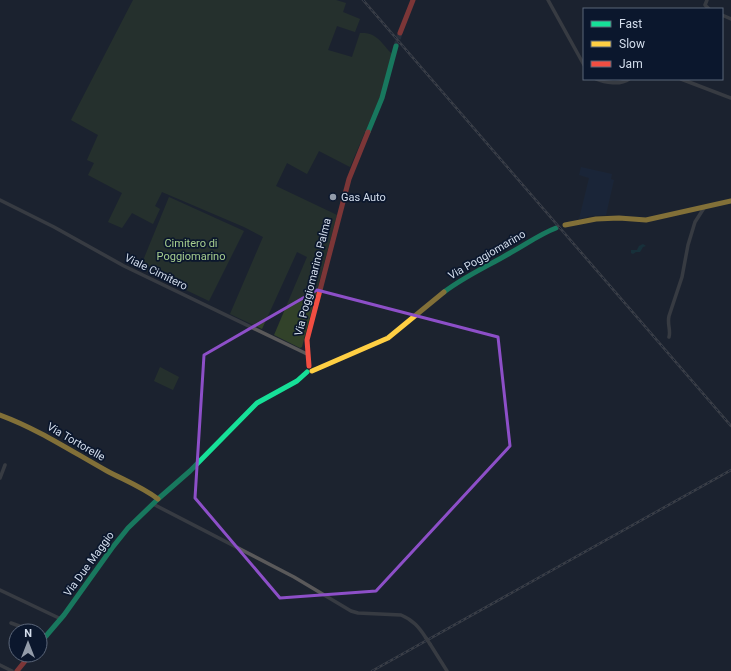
<svg xmlns="http://www.w3.org/2000/svg" width="731" height="671" font-family="Roboto,sans-serif">
  <rect width="100%" height="100%" fill="#1c232f"/>
  <path fill="#1a2943" d="M581 167 612 174 611 179 614 180 606 215 590 216 579 219 589 178 579 175Z"/>
  <path fill="#32422a" d="M133 0H336L346 3 343 12 360 19 355 32 337 26 328 50 352 57 360 33C377 32 381 43 392 54L380 97 350 167 319 151 307 174 287 163 276 186 337 215 302 347 300 348 274 335 307 257 297 252 262 329 230 314 263 237 244 227 162 192 155 206 160 209 153 224 132 213 122 228 108 222 122 193 88 175 94 163 87 160 98 135 71 120Z
    M169 197 244 231 209 301 140 268Z
    M160 367 179 377 173 390 154 381Z"/>
  <path fill="#134148" d="M643 244 646 246 643 247 640 252H636L633 254 631 253V250H637L639 246Z"/>
  <g fill="none" stroke-linecap="round" stroke-linejoin="round">
    <path stroke="#373f4b" stroke-width="5" stroke-dasharray="5 2.5" stroke-linecap="butt" d="M396 46 400 33"/>
    <path stroke="#5a595a" stroke-width="3.5" d="M548 0 584 65
      M707 0 705 5 709 9
      M722 15 731 19
      M596 79C605 83 621 85 629 79
      M681 79 731 98
      M0 200 54 227 124 266 307 354
      M669 337C671 330 667 324 669 316L682 277 688 245 695 222 704 208
      M0 478 5 465
      M153 504 294 577 351 611 358 613 401 615C413 620 419 627 426 638
      M0 590 61 619
      M11 623 33 631
      M40 633 47 636
      M430 644 447 671
      M0 665 12 671"/>
    <path stroke="#16e098" stroke-width="5" d="M368 132 382 98 396 46
      M444 292C465 276 488 266 510 253 525 245 540 234 556 228
      M40 643 64 615 112 548 128 528 158 499 190 471 257 403 297 381 307 372"/>
    <path stroke="#ffcf43" stroke-width="5" d="M565 225 596 219 619 218 646 220 731 201
      M312 371 388 338 444 292
      M0 415C38 429 71 451 107 471 124 480 142 487 158 499"/>
    <path stroke="#f24e42" stroke-width="5" d="M400 33 413 0
      M309 366 307 340 349 179 368 132
      M17 671 30 655"/>
    <g stroke="#5f6065" stroke-width="2.5">
      <path id="rail" d="M363 0 731 426
        M372 671 731 470"/>
    </g>
    <use href="#rail" stroke="#0b172d" stroke-width="1" stroke-dasharray="3" stroke-linecap="butt"/>
    <path stroke="#5a595a" stroke-width="3.5" d="M426 638 430 644"/>
  </g>
  <path d="M0 0H731V671H0ZM317 290 498 337 510 446 376 591 280 598 195 498 204 355Z" fill="#1c232f" fill-opacity=".55" fill-rule="evenodd"/>
  <path fill="none" stroke="#8d4fc8" stroke-width="3" stroke-linejoin="round" d="M317 290 498 337 510 446 376 591 280 598 195 498 204 355Z"/>
  <circle fill="#939caa" stroke="#0b172d" stroke-width="1.5" cx="333" cy="197" r="4"/>
  <g text-anchor="middle" dominant-baseline="central" stroke-width="3.5" stroke-linejoin="round" paint-order="stroke">
    <g font-size="11" fill="#d3ddec" stroke="#0b172d" text-anchor="start">
      <text x="341" y="197">Gas Auto</text>
    </g>
    <g font-size="11" fill="#a7ce8e" stroke="#0b172d">
      <text x="191" y="243">Cimitero di<tspan x="191" dy="13">Poggiomarino</tspan></text>
    </g>
    <g font-size="11" fill="#d3ddec" stroke="#0b172d">
      <text transform="translate(487 255) rotate(-30)">Via Poggiomarino</text>
      <text transform="translate(156 272) rotate(26)">Viale Cimitero</text>
      <text transform="translate(313 277) rotate(-76)">Via Poggiomarino Palma</text>
      <text transform="translate(76 442) rotate(30)">Via Tortorelle</text>
      <text transform="translate(89 564) rotate(-54)">Via Due Maggio</text>
    </g>
  </g>
  <rect x="583" y="8" width="140" height="72" fill="#0b172d" stroke="#5b6679"/>
  <rect x="591" y="21" width="20" height="6" fill="#16e098" stroke="#5b6679"/>
  <text x="619" y="28" font-size="12" fill="#d3ddec">Fast</text>
  <rect x="591" y="41" width="20" height="6" fill="#ffcf43" stroke="#5b6679"/>
  <text x="619" y="48" font-size="12" fill="#d3ddec">Slow</text>
  <rect x="591" y="61" width="20" height="6" fill="#f24e42" stroke="#5b6679"/>
  <text x="619" y="68" font-size="12" fill="#d3ddec">Jam</text>
  <g transform="translate(28 643)"><circle r="19" fill="#0b172d" stroke="#5b6679"/>
  <path d="M0-3L7 15L0 10L-7 15Z" fill="#939caa"/>
  <text y="-6" font-size="11" font-weight="bold" text-anchor="middle" fill="#d3ddec">N</text>
  </g>
</svg>
